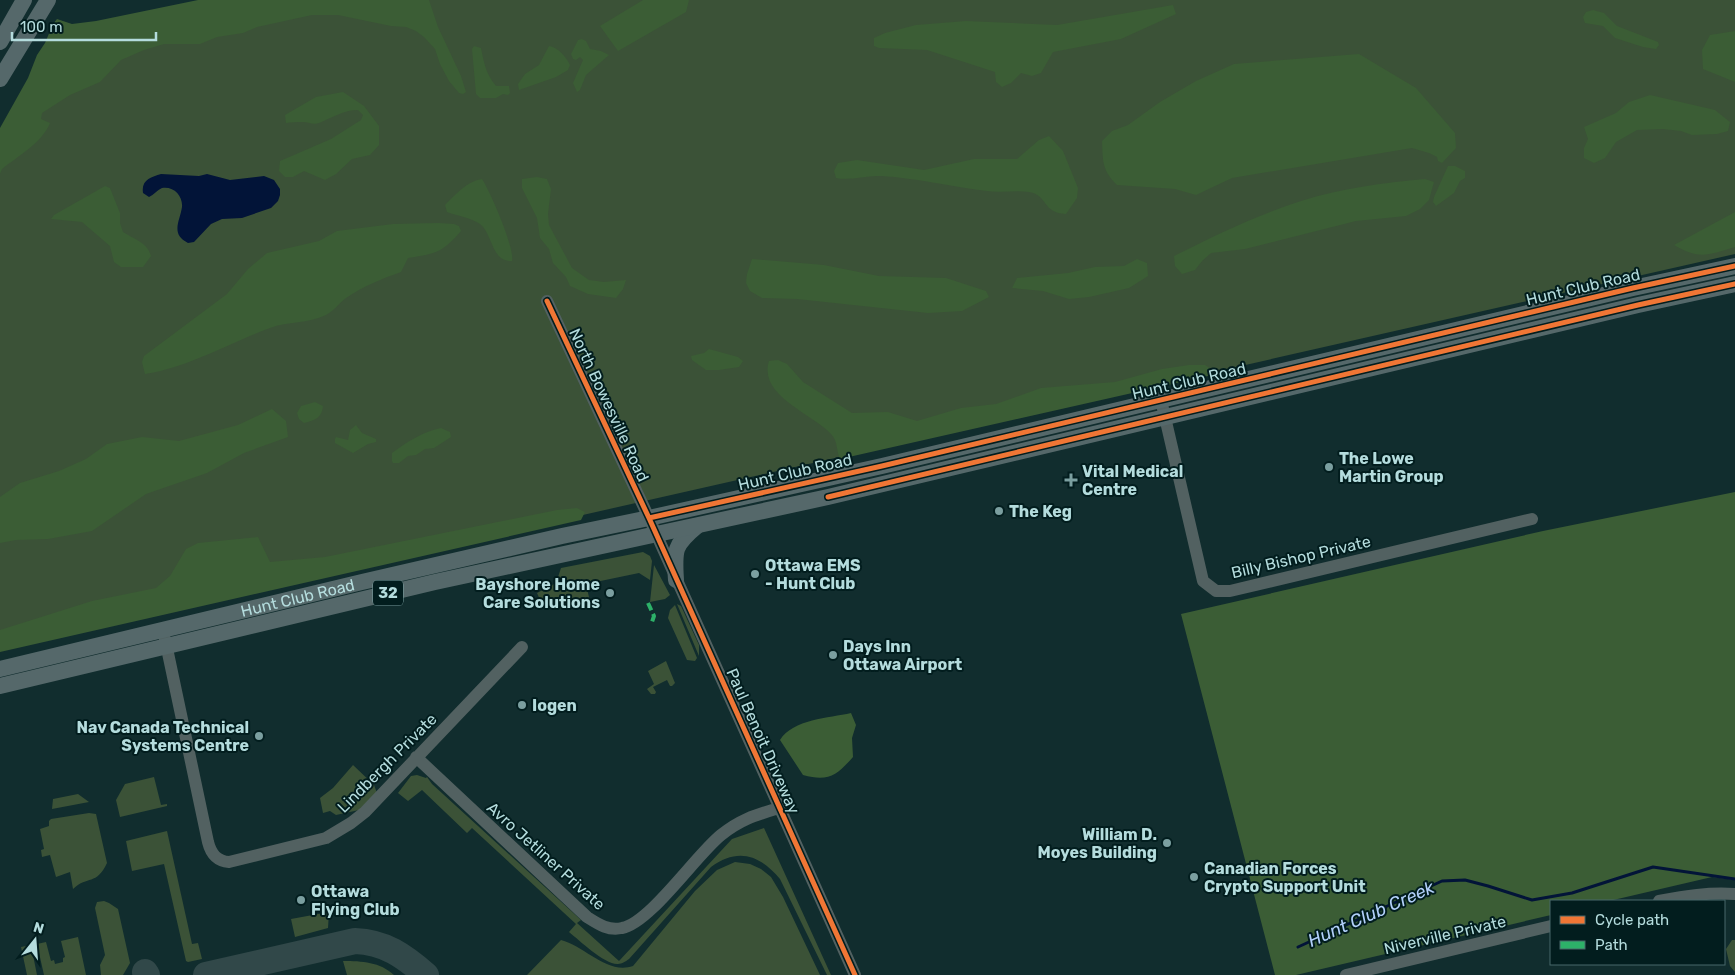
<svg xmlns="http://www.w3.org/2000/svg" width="1735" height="975" font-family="Rubik,sans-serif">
  <rect width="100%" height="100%" fill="#112d2e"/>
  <path fill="#3b5237" d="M244 0H1735V254L0 647V137L52 47Z
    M643 552 650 556 652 561 650 580 639 573 586 584 591 606 571 607 567 604 561 609H544L537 593 556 583 561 568Z
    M654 565 670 595 665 599 650 602Z
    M677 604 681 606 699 645V656Z
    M675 605 697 658 695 661 687 660 668 618 670 610Z
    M666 661 675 683 672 686H670L667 680 653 687 656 692 655 694H651L647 689 654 684 648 671Z
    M353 765 374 785 377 793 359 810 336 815 330 811 323 813 320 798 333 788Z
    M417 775 426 778 427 777 432 784 581 920 577 923 619 961 732 839 764 828 831 975H827L780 879C760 855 738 847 711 867L629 959C626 961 622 964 618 964 605 965 579 940 569 932L576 924 472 828 467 833 422 790 408 801 398 793 411 776Z
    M154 777 161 805 167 804V806L120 817 116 800 125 784Z
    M78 794 89 802 52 809 53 799Z
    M89 813 96 814 107 863C96 886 88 875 73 889L70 872 56 877 50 855 42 857 41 850 44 849 40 829 49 826V821L51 819Z
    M167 831 192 944 198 943 202 959 188 962 186 961 164 864 132 871 126 841Z
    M735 862 750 864 761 869 771 877 783 897 820 975H527L561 940C585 946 607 975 633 966L695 891 717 870Z
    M104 901 109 903 118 909 130 963 123 975H101L100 965 105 955 95 908 97 902Z
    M329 912 328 928 295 937 291 919Z
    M78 937 86 975H44L37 944 46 942 51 961 54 960 55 964 63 962V958L65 957 61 941Z
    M1732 940H1735V972L1730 966 1726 949Z
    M31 945 37 975H27L21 947Z
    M343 961C362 961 380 962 394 975H347Z"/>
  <path fill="#3b5d35" d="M198 0H429L438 27 461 76 466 92 463 94 459 93 449 81 440 64 435 49 424 37 416 31 406 27 391 26 338 15H312L257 27 243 33 217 37 200 44H164L144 50 121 60 100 82 70 95 42 113 41 119 50 123C42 143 18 156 2 169L0 174V128L28 78 37 55 45 43 53 24 57 19 72 24 96 21Z
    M643 0H689L686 12 618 51 600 26Z
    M1173 5 1176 14 1121 39 1053 52 1041 73 1032 76 1021 73 1011 83 1002 87 996 82 995 72 927 50 879 48 874 46V38L885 33 916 25 966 21 1057 25Z
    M1593 10 1604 13 1617 26 1658 42 1659 45 1656 49 1643 47 1615 38 1603 26 1585 23 1583 17 1586 12Z
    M1735 31V82L1703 69 1702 50 1710 35Z
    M582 39 586 41 590 49 601 51 609 55 586 75 580 90 577 92 573 83 583 60 580 57 576 60 573 59 571 54 578 40Z
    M474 46 481 48C484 63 486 74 496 86H509L510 93 508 95 503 94 496 98H480L476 94 472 49Z
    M549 46C558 47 567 58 570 65L568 70 556 77 519 90 518 84 525 74 539 65Z
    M1359 54 1416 88 1455 133 1456 148 1442 163 1438 161 1437 157 1429 153 1412 148 1232 178 1196 195 1175 189 1117 185C1102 170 1103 162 1102 141L1112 131 1128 125 1160 102 1196 81 1234 64Z
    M343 92 364 106 379 126V145L370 155 352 159 336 174 325 180 304 171 293 177H285L279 171 280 161 331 139 361 120 363 115 358 110C343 110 332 118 319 123 313 125 308 122 303 122 297 122 291 122 286 123L285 115 316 97Z
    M1650 95 1715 110 1730 122 1728 131 1717 134 1692 135 1681 131 1663 129 1637 130 1616 142 1605 158 1594 163 1584 158V148L1588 139 1584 127 1616 113 1629 102Z
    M1049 136 1063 151 1078 188 1077 198 1066 214C1042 213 1048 195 1029 192 1016 190 1001 193 987 191 952 187 917 178 881 176 866 175 851 181 836 178L834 171 838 163 857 160 924 170 974 159H1017L1039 140Z
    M1448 166H1455L1465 171V178L1460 181 1454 193 1436 206 1433 202 1434 197Z
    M537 177 547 179 551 189 548 214 549 225 572 268 589 280 604 282 626 280 623 289 616 298 588 294 570 286 566 277 553 263 549 249 540 238 537 218 522 188V179Z
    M482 179C490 191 515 248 512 261 491 262 493 234 480 224 474 219 455 215 447 212L445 205C455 195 467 181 482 179Z
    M1425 179 1434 182 1429 200 1420 209 1406 216 1356 221 1245 249 1211 253 1202 261 1195 270 1182 274 1175 266 1174 256C1216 235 1257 215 1301 201 1341 188 1383 183 1425 179Z
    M105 186 110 188 120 213V223L123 232C134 239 148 243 151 256L143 267H121L114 262 110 246 82 222 51 219 54 215Z
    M1735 212V247C1708 255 1700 260 1674 245Z
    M438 223 454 224 459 226 461 231C442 253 435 254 408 258L401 272C381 279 364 286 346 298 339 303 334 311 326 315 308 324 288 321 270 328 229 343 189 367 145 374L142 362 144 356 227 294 248 269 267 253 319 241 337 231 393 224Z
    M752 259 824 265 879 276 946 278 986 291 989 297 962 311 928 313 797 299 762 298 750 291 746 283 747 274Z
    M1137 259 1147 263 1148 276 1129 288 1089 297 1069 299 1043 291 1012 288 1017 278 1068 273 1095 267 1124 266Z
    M709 349 738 357 743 361 739 367 719 370H706L692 360 691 356 704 353Z
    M778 360 787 364 803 382 852 413 888 412 917 421 961 408 996 404 1041 388 1115 382 1162 369 1189 365H1205L1214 371 1212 375 840 459C836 450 838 441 831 434 813 414 758 396 769 361Z
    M315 402 323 406C322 418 315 420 304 423L299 419 297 413 301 406Z
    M272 409 286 421 288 437 244 453 207 473 146 494 92 531 48 539 16 540 0 543V497L20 483 59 471 86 459 107 444 142 437 179 441 238 425Z
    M356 425 362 433 376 439V442L368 444 353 453 335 443V439L336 437 348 440 350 430Z
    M441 428 450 432 451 437 434 448 425 449 416 455 408 456 399 463H393L392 461V453C407 442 422 432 441 428Z
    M1735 492V880L1712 877 1609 901H1551V915L1296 975H1275L1181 614 1543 531Z
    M577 508 585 512 581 520 0 652V630L92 601 156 588 170 576 186 549 198 543 258 537 270 562 325 557 557 510Z
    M851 713 856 725 852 738 853 757C837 775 829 782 803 775L780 740C793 719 829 718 851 713Z"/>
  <path fill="#021438" d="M161 174 199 176 207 174 230 180 264 176 274 180 280 189V195L278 201 271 208 242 218 222 219 211 224 194 242 188 243C170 234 180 221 182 207 183 196 174 186 162 188 157 190 154 195 149 197L143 193C141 180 151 177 161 174Z"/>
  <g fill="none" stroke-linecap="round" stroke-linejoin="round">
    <path stroke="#021438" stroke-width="3" d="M1298 947 1442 881 1465 880 1488 886 1532 900 1572 893 1653 867 1735 879"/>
    <path stroke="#314849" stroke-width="26" d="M145 972 147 975
      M206 975 355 941C385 942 404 956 426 975"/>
    <path stroke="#526161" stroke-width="12" d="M547 301 649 518 855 975
      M1161 400 1203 581 1216 591H1230L1532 519
      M165 639 208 842C211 854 217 861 229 862L326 838 351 823 365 812 522 647
      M416 757 587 917C598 924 608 931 622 928 650 923 696 855 721 835 741 819 756 815 779 808
      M1659 901C1685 896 1709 892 1735 894
      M1346 975 1551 926"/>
    <g stroke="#55686a" stroke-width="16">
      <path d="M0 42 24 0"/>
      <path d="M0 79 48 0"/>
      <path d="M676 580C674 550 674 545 697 526"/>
      <path id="s1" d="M0 669 362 582 562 536 649 518 882 466 1633 288 1735 266"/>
      <path d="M0 686 435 582 828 497 1638 305 1735 284"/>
    </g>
    <path stroke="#2db169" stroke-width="4" stroke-dasharray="8 4" stroke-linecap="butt" d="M648 603 654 616 651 625"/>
    <g stroke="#021d1e" stroke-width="8">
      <path id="cycleway" d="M547 301 649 518 855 975
        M828 497 1638 305 1735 284
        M649 518 882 466 1633 288 1735 266"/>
    </g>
    <use href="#cycleway" stroke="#f07635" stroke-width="5"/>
  </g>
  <g fill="#7b9fa0" stroke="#021d1e" stroke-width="2">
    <circle cx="1329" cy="467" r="5"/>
    <path d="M1068.5 472.5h5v5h5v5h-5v5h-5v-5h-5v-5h5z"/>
    <circle cx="999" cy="511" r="5"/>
    <circle cx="755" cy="574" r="5"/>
    <circle cx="610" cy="593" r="5"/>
    <circle cx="833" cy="655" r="5"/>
    <circle cx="522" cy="705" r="5"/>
    <circle cx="259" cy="736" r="5"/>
    <circle cx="1167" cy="843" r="5"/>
    <circle cx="1194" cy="877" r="5"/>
    <circle cx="301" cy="900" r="5"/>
  </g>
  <g text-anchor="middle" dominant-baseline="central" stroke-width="4" stroke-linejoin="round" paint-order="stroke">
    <rect fill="#021d1e" stroke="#7fa3a4" stroke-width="1" x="373" y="580.5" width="30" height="25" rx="4"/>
    <g font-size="15" font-weight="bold" fill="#b4dcdd">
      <text x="388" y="593">32</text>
    </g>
    <g font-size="16" fill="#b4dcdd" stroke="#021d1e">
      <text transform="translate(1583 287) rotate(-13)">Hunt Club Road</text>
      <text transform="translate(1189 381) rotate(-13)">Hunt Club Road</text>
      <text transform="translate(609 405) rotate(65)">North Bowesville Road</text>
      <text transform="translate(795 472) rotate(-13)">Hunt Club Road</text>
      <text transform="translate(1301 557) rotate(-13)">Billy Bishop Private</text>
      <text stroke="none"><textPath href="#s1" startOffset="306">Hunt Club Road</textPath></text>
      <text transform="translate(763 741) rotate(66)">Paul Benoit Driveway</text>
      <text transform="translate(387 763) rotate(-45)">Lindbergh Private</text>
      <text transform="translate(546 856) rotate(42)">Avro Jetliner Private</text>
      <text transform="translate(1445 935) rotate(-13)">Niverville Private</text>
    </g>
    <g font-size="16" font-weight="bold" fill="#b4dcdd" stroke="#021d1e" text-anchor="start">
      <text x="1339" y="458">The Lowe<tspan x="1339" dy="18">Martin Group</tspan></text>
      <text x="1082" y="471">Vital Medical<tspan x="1082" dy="18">Centre</tspan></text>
      <text x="1009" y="511">The Keg</text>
      <text x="765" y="565">Ottawa EMS<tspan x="765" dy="18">- Hunt Club</tspan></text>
      <text x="600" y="584" text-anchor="end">Bayshore Home<tspan x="600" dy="18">Care Solutions</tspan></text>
      <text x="843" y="646">Days Inn<tspan x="843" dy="18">Ottawa Airport</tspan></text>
      <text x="532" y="705">Iogen</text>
      <text x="249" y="727" text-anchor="end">Nav Canada Technical<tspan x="249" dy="18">Systems Centre</tspan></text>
      <text x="1157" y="834" text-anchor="end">William D.<tspan x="1157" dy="18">Moyes Building</tspan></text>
      <text x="1204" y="868">Canadian Forces<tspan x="1204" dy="18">Crypto Support Unit</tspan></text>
      <text x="311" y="891">Ottawa<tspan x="311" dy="18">Flying Club</tspan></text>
    </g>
    <g font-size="18" font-style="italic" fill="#b2d0fa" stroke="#021d1e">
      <text transform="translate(1371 914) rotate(-24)">Hunt Club Creek</text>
    </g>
  </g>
  <rect x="1550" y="900" width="175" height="65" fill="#021d1e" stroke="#49696a"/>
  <rect x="1560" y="916" width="25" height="8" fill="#f07635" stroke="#49696a"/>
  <text x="1595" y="925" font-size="15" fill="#b4dcdd">Cycle path</text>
  <rect x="1560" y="941" width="25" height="8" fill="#2db169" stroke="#49696a"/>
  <text x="1595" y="950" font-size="15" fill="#b4dcdd">Path</text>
  <g transform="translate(35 940) rotate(17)" stroke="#021d1e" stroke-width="4" paint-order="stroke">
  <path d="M0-4L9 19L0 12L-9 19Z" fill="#b4dcdd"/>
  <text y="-8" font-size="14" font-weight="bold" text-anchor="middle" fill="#b4dcdd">N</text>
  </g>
  <path d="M12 32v8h144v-8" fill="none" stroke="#b4dcdd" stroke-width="2.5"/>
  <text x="20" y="32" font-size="15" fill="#b4dcdd" stroke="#021d1e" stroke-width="4" paint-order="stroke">100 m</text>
</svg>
